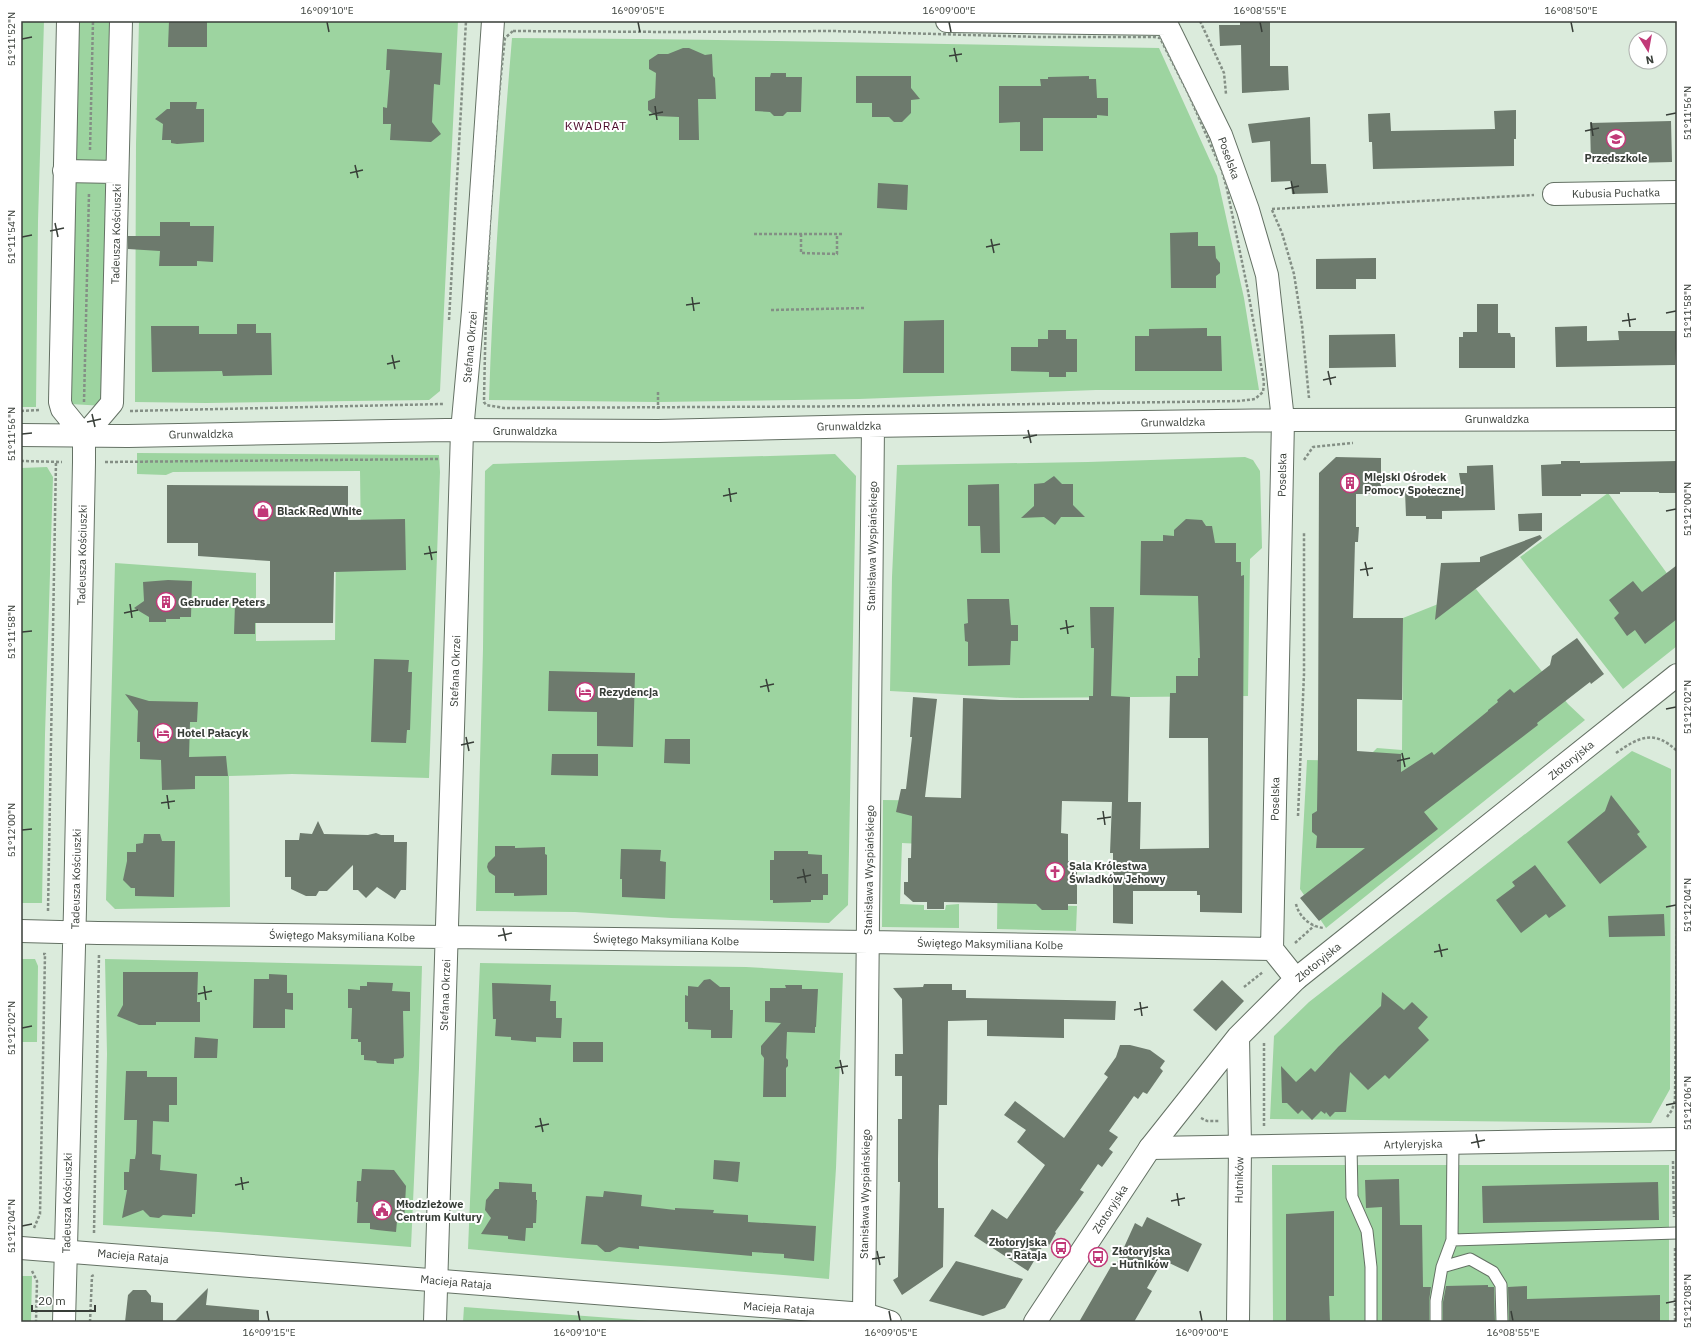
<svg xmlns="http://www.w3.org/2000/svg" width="1698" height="1343" font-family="'IBM Plex Sans',sans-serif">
  <rect width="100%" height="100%" fill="#dbebdc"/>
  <path fill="#9dd4a0" d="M21 21H44L38 221 36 407H21Z
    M79 21H112L105 406 70 404Z
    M139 21H458L440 391 429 400 206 403 135 402 136 144Z
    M512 38C728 39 943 44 1159 48L1217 176 1244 298 1259 390H1096L859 399 658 402 489 400C493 279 502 159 512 38Z
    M137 453 439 455 440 472 429 778 292 774 229 776 230 907 115 909 106 900 115 563 256 573V641L335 640 336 545 361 544 360 471 173 472 166 475 137 474Z
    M835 454 856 476 848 905 829 923 671 918 575 912 476 911 483 649 485 471 493 464Z
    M1245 457 1253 460 1260 471 1262 548 1250 559 1248 696 1020 698 890 691 892 577 897 465 1088 462Z
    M47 467 53 477 45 735 42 903H21V468Z
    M1608 493 1677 587V646L1623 689 1520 557Z
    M1476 589 1568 704 1585 720 1326 928 1300 889 1307 760 1364 761 1377 748 1402 750 1403 618Z
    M1632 751 1671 769 1670 1089 1651 1123 1270 1119 1274 1036 1309 1002Z
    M999 785 1037 837V905L1077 906 1076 931 997 929Z
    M883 800 961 801 960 846 902 843 900 904 924 905V910H945L946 905 959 904V928L882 927Z
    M21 959H35L38 966 37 1042H21Z
    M105 959 422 966 419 1068 411 1247 218 1232 103 1225 107 1054Z
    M480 963 746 967 843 973 836 1168 829 1279C709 1268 588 1261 468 1249Z
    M1272 1165H1669V1322H1273Z
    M21 1276H32L31 1322H21Z
    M464 1307 665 1322H463Z"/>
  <path fill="#6d7a6d" d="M169 21H207V47H168Z
    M1240 21H1270V66H1288L1289 90 1242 93 1241 45 1220 46 1219 25H1240Z
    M683 48H689L705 55 712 54 713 76 715 78 716 99H698L699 140H679V117L656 116 648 110V101L655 98 656 73 649 69V60L658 54H668Z
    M387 49 442 53 440 85 434 84 432 122 441 134 431 142 390 140 391 124H383V107L387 108 390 70H386Z
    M771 73H786V77H802L801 112H787L783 116H774L770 112 755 111V77H770Z
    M856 76H911V88L920 99 911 100V113L902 122H894L889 117H872V103H856Z
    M1089 76V79H1096L1097 98H1108V116L1097 115V118H1043V151H1020V122L999 123V86H1041L1040 79H1048V77Z
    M170 102H197L196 109H204V142L177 144 171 143V140H162L163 124 155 119 167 109H170Z
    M1516 110V139H1514V166L1373 169 1372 142H1369L1368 114 1390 113 1391 131 1495 129 1494 111Z
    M1310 117 1311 164H1326L1328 193 1292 194 1291 181 1271 182 1270 141 1252 143 1248 124Z
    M1671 121 1672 162 1591 164 1590 123Z
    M878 183 908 185 907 210 877 208Z
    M160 222H190V226H214L213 262 197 261V266H159L160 251 128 249V236H160Z
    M1198 232V246H1215L1216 258 1220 263V273L1216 276V288H1171L1170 233Z
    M1376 258V279H1356V289H1316V259Z
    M1477 304H1498V333H1510L1511 337H1515V368H1459V337H1463V332H1477Z
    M944 320V373H903L904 321Z
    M237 324H256V333H271L272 375 223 376 222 371 152 372 151 326H199V334H237Z
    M1587 326V341L1619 340 1618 331H1677L1675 365 1556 367 1555 327Z
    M1207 328V336H1221L1222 371H1135V336H1149V329Z
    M1048 330H1066V339H1077V372H1066V377H1049V372L1011 371V347H1038V339H1048Z
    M1395 334 1396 367 1329 368V335Z
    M1336 457 1381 458V494H1356V527H1359L1358 542H1355L1353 618H1403L1402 700 1357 699V751L1401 754V772L1432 752 1434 755 1488 711V710L1498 702 1497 700 1510 689 1514 693 1550 665 1552 656 1577 638 1604 674 1591 684 1590 682 1537 723 1538 725 1424 812 1438 829 1319 921 1300 898 1365 848H1316L1317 836 1312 832V814L1317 811 1318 754 1319 473Z
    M1561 461H1580V463L1677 461V493H1659V492H1620V494H1581V496H1542L1541 465 1561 464Z
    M1493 465 1495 510 1442 511V519H1426V516H1406L1405 491 1462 490 1459 473H1467V466Z
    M1054 476 1062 484H1073V505L1085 517H1061L1055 525 1044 517 1021 518 1034 506V484L1044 483Z
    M999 484 1000 553H981L980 526H968V485Z
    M167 485 348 486V520L405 519 406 570 334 572 333 623H255V634H234L235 604H270V561L198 556V543H167Z
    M1542 513V531H1519L1518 514Z
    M1186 519 1202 520 1206 526H1212L1215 543H1236V562H1241V576L1244 575 1242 913 1200 912V895H1197V891H1133V924L1113 923V853H1110L1112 802 1062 801 1061 833 1068 834V861H1070V865H1077V904H1068V910H1042L1036 904 944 902V909H927V902H913L904 894V882H908V858H911L912 816 896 812 901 789H906L912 737H910L913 697 937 699 925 797 961 798 963 698 1000 700H1089V696H1093L1094 648H1091L1090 607H1114L1111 696 1130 697 1128 802H1141L1140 849 1209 848 1208 738H1169L1170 693H1176V676H1198V658H1200L1198 596 1140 595 1141 541H1163V535L1174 536V530Z
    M1540 535 1542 538 1435 620 1441 563 1480 562V557Z
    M1677 565V619L1645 644 1635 630 1627 636 1614 618 1619 613 1609 600 1633 581 1642 592Z
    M168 580 192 581 191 617H180V619H166V622H149V617L134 608 144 601 143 582Z
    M967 599H1009L1011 625H1018V641H1011L1010 665 968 666V642L965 641 964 624 968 623Z
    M374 659 409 660 408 672H412L410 730H407L406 743 371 742Z
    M549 671 635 673 633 747 597 746V712L548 711Z
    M125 694 149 701 198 702 197 722H190L189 757 226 756 228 776H195V789L162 790 161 760 140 759V742H137L138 711Z
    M665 739H690V764L664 763Z
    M552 754H598V776L551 775Z
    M1611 795 1640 832 1637 834 1647 847 1600 884 1567 842 1605 811Z
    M318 821 324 834 368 835 376 833 381 835H394V842H407L406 890H401L395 899 377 887 366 898 358 890H353V865L327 891H319L316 896H306L291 889V877H285V840H299L300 833 312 834Z
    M144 834H160L162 841H175L174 897 135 896V888H131L123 880 127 861V852H136V844L143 843Z
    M495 846H515V848L545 847V854L547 855V895L514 896V893H495V876L489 872 487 867 488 863 495 856Z
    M621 849 661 850 660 861 666 862 665 899 622 897V879H620Z
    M774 851H808V854L822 855V874H828V895H823V900H811V902L773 903V900H770V860H774Z
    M1535 865 1566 906 1549 918 1546 914 1521 933 1496 900 1515 886 1512 882Z
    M1664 914 1665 936 1609 937 1608 916Z
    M123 972H198L197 1002H200V1022H156V1025H139L117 1016 123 1005Z
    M269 974 287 975V993H293V1010L285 1009V1028H253L254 979H269Z
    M710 979 720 987H730V1010H733L732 1038H711V1030L688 1029V1022H685V995L688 996V986L698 987 704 980Z
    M1222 980 1244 1001 1216 1031 1193 1010Z
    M367 982 393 983 392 991 410 992V1011H403L404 1056 403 1058 394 1059V1064L377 1063 376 1061 364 1060V1055H361V1042H358V1039H351L352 1008H348V989L360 990V986H367Z
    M492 983 551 985 550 1001H556V1018H562L561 1038 536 1037V1042L511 1040V1037L495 1036 496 1019H493Z
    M924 984H952V990H966V998L1116 1001 1115 1020 1064 1019V1038L987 1036V1020L948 1021 947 1105H939L938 1159V1208H944L943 1267 902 1295 893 1280 898 1277 900 1182H898V1119H902V1076H895V1054H903L902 999 893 988 923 987Z
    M785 985H802V989H818L816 1027H815V1033L787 1032 786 1058 788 1060V1066L786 1068V1097H763L764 1058 761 1054V1046L781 1023 765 1022V1001H770V988H786Z
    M1382 992 1404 1010 1412 1002 1428 1017 1418 1028 1429 1040 1389 1079 1385 1075 1368 1090 1350 1072 1346 1112H1335L1330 1117 1326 1112 1325 1114 1321 1111 1312 1120 1302 1110 1298 1114 1287 1103H1282L1281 1066 1296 1082 1311 1068 1315 1072 1338 1047 1381 1006Z
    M195 1037 218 1039 217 1058H194Z
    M573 1042H603V1062H573Z
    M1120 1045H1130L1150 1050 1165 1061 1160 1068 1163 1071 1147 1094 1143 1092 1138 1099 1134 1096 1109 1131 1118 1137 1109 1149 1113 1152 1102 1167 1098 1164 1080 1190 1084 1192 1055 1232 1056 1233 1048 1247 1044 1244 1028 1271 974 1236 992 1209 1007 1219 1045 1165 1017 1142 1026 1130 1004 1115 1015 1101 1064 1138 1108 1077 1104 1074 1116 1057Z
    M126 1071H147V1077H177V1105H169V1122L153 1121 152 1154 161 1155 160 1170 197 1174 195 1214H192V1217L163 1215 159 1218 150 1217 143 1210 122 1218 127 1190H124V1172H129L130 1159H135L136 1153 137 1120H124Z
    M714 1160 740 1162 738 1182 713 1179Z
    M362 1169 394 1170 406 1186 404 1222 397 1221 396 1232 377 1230 370 1229V1223H357L358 1202H356L357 1181H361Z
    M1399 1179 1400 1225H1422L1423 1287H1431L1429 1301V1322H1382V1207L1366 1208 1365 1180Z
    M499 1182 532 1184V1192H536V1200H537L536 1223H533V1228H526L525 1241 508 1239V1236L481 1234 491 1218 485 1210 486 1200 495 1189H499Z
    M1658 1182 1659 1220 1483 1223 1482 1186Z
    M604 1191 642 1195 641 1206 675 1210V1208L714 1210 713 1213 748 1215V1222L816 1226 814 1261 784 1258V1254L752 1252V1256L639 1246V1249L619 1247 610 1252H605L597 1245 581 1244 586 1196 603 1197Z
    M1334 1211V1296H1329L1330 1322H1286V1214Z
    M1147 1217 1202 1244 1188 1272 1163 1260 1147 1288 1152 1291 1134 1322H1079L1113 1263 1116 1265 1135 1223 1142 1227Z
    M956 1261 1023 1279 1005 1308 983 1316 929 1301Z
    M1488 1285V1287H1494L1495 1322H1443V1302L1446 1286Z
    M1527 1286V1299L1660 1295V1322H1509L1508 1287Z
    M208 1288 206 1305 259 1310V1322H174Z
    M133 1290H146L151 1296V1302L163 1303V1322H125L128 1295Z"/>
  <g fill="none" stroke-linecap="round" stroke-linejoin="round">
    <g stroke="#647164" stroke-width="13">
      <path id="service" d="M1351 1145 1352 1197 1367 1231 1371 1267V1322
        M1452 1240 1677 1233
        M1442 1267 1470 1259 1493 1272 1501 1285 1502 1322
        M1436 1322V1301L1442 1267 1452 1240 1453 1143"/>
    </g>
    <g stroke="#647164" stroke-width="24">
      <path id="minor" d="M947 21 1167 24
        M1165 21 1221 135 1248 210 1267 275 1283 420 1272 949
        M64 171 117 172
        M1554 194 1677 192
        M21 435 128 436 446 430 658 431 867 426 1283 420 1677 419
        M84 436 112 403 121 21
        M21 931 98 933 869 942 1272 949 1296 979
        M1150 1148 1677 1139
        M864 1314 873 426
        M64 1322 75 909 84 462V436L62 409 60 402 68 21
        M435 1322 462 431 473 311 493 21"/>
    </g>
    <g stroke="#647164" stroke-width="24">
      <path id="tertiary" d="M21 1248 864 1314 890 1322
        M1035 1322 1150 1148 1238 1037 1296 979 1677 675
        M1238 1322 1240 1147 1238 1037"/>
    </g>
    <path stroke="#848f85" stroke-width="2.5" stroke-dasharray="3 2" stroke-linecap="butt" d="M1200 21 1224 73 1226 94
      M513 31 671 32 832 31 1039 37H1154L1160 38 1188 93 1222 171 1227 189 1248 291 1264 382 1263 392 1255 399 1239 401 902 406 504 408 486 405 484 402C486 281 491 159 505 38Z
      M90 150 93 21
      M1272 209 1534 195
      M1272 210 1282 233 1294 274 1302 325 1309 398
      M754 234H842
      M801 234V253L837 254V234
      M771 310 865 308
      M449 320 466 21
      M658 392V409
      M84 402 89 193
      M21 411 41 410
      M130 411 443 404
      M1304 460 1313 447 1353 443
      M21 461 62 462
      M105 462 440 459
      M1616 753C1639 737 1654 729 1677 751
      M1298 816 1304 674V533
      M1296 904C1299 917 1311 927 1324 928
      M48 911 56 461
      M1295 943 1314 926
      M1244 987 1263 972
      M1264 1043V1126
      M1667 1117 1672 1110 1675 1100 1677 928
      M1201 1118 1207 1121H1219
      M1673 1161 1674 1217
      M34 1228 40 1214 45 954H43
      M94 1233 99 954
      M1675 1248V1322
      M32 1271 37 1281 36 1322
      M90 1322 92 1276 94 1275"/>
    <use href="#service" stroke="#fff" stroke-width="11"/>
    <use href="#minor" stroke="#fff" stroke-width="22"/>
    <use href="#tertiary" stroke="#fff" stroke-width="22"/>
  </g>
  <path fill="none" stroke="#383e38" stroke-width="1.5" d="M327 22 329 32M638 22 640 32M949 22 951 32M1260 22 1262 32M1571 22 1573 32M22 39 32 37M954 48 957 62M949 56 962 54M655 106 657 120M649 115 663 112M1666 115 1676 113M1591 122 1593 136M1585 131 1599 128M355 165 358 178M350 173 363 170M1291 181 1294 194M1285 189 1299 186M55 223 58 237M50 231 64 228M22 237 32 235M991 239 994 253M986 247 1000 244M692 297 694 311M686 305 700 303M1628 313 1630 327M1666 313 1676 311M1622 321 1636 319M392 355 395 369M387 364 400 361M1328 371 1331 385M1323 380 1336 377M92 414 95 427M87 422 101 419M1028 430 1031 443M22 434 32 433M1023 438 1037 435M729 488 731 502M723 496 737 493M1666 511 1676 509M429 546 432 560M424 554 437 552M1365 562 1368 576M1360 570 1373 568M130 604 132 618M124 613 138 610M1066 620 1068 634M1060 629 1074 626M22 632 32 631M766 679 769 692M760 687 774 684M1666 709 1676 707M466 737 469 751M461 745 474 742M1402 753 1405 767M1397 761 1410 758M167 795 169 809M161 803 175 801M1103 811 1105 825M1097 819 1111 817M22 830 32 829M803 869 806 883M797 878 811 875M1666 907 1676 905M503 928 506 941M498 936 512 933M1439 944 1442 957M1434 952 1448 949M204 986 206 1000M198 994 212 991M1140 1002 1142 1016M1134 1010 1148 1007M22 1028 32 1026M840 1060 843 1074M835 1068 848 1066M1666 1105 1676 1103M540 1118 543 1132M535 1127 549 1124M1476 1134 1479 1148M1471 1143 1485 1140M241 1177 243 1190M235 1185 249 1182M1177 1193 1179 1206M1171 1201 1185 1198M22 1226 32 1224M877 1251 880 1265M872 1259 885 1257M1666 1303 1676 1301M267 1311 269 1321M578 1311 580 1321M889 1311 891 1321M1200 1311 1202 1321M1511 1311 1513 1321"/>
  <defs>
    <g id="school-ring" transform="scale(1)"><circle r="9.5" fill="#fff" stroke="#c13978" stroke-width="1.5"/><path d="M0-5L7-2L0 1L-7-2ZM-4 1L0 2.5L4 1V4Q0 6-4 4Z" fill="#c13978"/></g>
    <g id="building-ring" transform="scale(1)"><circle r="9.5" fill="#fff" stroke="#c13978" stroke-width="1.5"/><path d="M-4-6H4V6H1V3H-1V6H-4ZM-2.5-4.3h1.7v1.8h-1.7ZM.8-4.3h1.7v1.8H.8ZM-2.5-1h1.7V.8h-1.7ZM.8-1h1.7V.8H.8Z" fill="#c13978"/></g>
    <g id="shop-ring" transform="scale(1)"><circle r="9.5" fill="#fff" stroke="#c13978" stroke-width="1.5"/><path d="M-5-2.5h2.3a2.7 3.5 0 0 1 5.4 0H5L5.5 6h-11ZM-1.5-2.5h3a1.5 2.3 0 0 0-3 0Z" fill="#c13978"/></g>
    <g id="hotel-ring" transform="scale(1)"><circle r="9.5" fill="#fff" stroke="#c13978" stroke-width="1.5"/><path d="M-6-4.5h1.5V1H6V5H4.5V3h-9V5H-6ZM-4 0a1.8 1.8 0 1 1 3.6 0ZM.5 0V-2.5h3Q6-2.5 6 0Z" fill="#c13978"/></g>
    <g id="church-ring" transform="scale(1)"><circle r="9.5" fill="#fff" stroke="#c13978" stroke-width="1.5"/><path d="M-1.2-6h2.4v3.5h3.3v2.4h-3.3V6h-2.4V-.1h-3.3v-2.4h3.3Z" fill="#c13978"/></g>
    <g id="civic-ring" transform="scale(1)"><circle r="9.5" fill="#fff" stroke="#c13978" stroke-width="1.5"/><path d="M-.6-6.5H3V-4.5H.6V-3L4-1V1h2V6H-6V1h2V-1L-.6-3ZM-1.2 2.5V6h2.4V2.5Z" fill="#c13978"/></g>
    <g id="bus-ring" transform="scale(1)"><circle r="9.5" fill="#fff" stroke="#c13978" stroke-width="1.5"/><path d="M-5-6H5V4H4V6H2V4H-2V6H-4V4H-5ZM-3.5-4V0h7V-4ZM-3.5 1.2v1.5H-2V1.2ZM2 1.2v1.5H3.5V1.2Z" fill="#c13978"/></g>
  </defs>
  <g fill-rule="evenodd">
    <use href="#school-ring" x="1616" y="139"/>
    <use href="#building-ring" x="1350" y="483"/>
    <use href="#shop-ring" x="263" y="511"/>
    <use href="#building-ring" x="166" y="602"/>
    <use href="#hotel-ring" x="585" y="692"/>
    <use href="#hotel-ring" x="163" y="733"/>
    <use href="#church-ring" x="1055" y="872"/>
    <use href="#civic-ring" x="382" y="1210"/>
    <use href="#bus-ring" x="1061" y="1248"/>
    <use href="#bus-ring" x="1098" y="1257"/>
  </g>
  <g text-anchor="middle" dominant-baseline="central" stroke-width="4" stroke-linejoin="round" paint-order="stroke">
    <g font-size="11" fill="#383e38" stroke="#fff">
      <text transform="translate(1229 158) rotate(70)">Poselska</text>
      <text transform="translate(1616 193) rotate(-1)">Kubusia Puchatka</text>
      <text transform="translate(116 234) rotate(-89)">Tadeusza Kościuszki</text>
      <text transform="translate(470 347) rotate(-85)">Stefana Okrzei</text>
      <text x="1497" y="419">Grunwaldzka</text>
      <text transform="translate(1173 422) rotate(-1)">Grunwaldzka</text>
      <text transform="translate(849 426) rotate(-1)">Grunwaldzka</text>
      <text x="525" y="431">Grunwaldzka</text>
      <text transform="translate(201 434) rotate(-1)">Grunwaldzka</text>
      <text transform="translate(1282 475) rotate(-89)">Poselska</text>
      <text transform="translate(872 546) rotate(-89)">Stanisława Wyspiańskiego</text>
      <text transform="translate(82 555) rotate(-89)">Tadeusza Kościuszki</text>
      <text transform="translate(455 671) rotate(-88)">Stefana Okrzei</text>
      <text transform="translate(1571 760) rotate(-39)">Złotoryjska</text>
      <text transform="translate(1275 799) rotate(-89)">Poselska</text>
      <text transform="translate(869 870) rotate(-89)">Stanisława Wyspiańskiego</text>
      <text transform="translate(76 879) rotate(-89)">Tadeusza Kościuszki</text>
      <text transform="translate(342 936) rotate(1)">Świętego Maksymiliana Kolbe</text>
      <text transform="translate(666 940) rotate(1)">Świętego Maksymiliana Kolbe</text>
      <text transform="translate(990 944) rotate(1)">Świętego Maksymiliana Kolbe</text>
      <text transform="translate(1318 962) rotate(-39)">Złotoryjska</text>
      <text transform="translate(445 995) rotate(-88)">Stefana Okrzei</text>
      <text transform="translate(1413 1144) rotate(-1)">Artyleryjska</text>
      <text transform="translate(1239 1180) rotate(-89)">Hutników</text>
      <text transform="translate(865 1194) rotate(-89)">Stanisława Wyspiańskiego</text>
      <text transform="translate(67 1203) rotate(-89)">Tadeusza Kościuszki</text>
      <text transform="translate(1110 1209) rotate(-57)">Złotoryjska</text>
      <text transform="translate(133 1256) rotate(5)">Macieja Rataja</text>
      <text transform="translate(456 1282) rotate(5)">Macieja Rataja</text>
      <text transform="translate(779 1308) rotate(4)">Macieja Rataja</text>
    </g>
    <g font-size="11" font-weight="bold" fill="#383e38" stroke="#fff" text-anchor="start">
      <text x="1616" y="158" text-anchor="middle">Przedszkole</text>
      <text x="1364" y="477">Miejski Ośrodek<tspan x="1364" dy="13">Pomocy Społecznej</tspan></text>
      <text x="277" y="511">Black Red White</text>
      <text x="180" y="602">Gebruder Peters</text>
      <text x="599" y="692">Rezydencja</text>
      <text x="177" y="733">Hotel Pałacyk</text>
      <text x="1069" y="866">Sala Królestwa<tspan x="1069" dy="13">Świadków Jehowy</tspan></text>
      <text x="396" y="1204">Młodzieżowe<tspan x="396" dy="13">Centrum Kultury</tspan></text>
      <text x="1047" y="1242" text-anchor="end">Złotoryjska<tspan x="1047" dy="13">- Rataja</tspan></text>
      <text x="1112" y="1251">Złotoryjska<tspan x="1112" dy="13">- Hutników</tspan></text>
    </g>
    <g font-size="12" letter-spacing="1" fill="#4c0a2b" stroke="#fff">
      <text x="596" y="125">KWADRAT</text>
    </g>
  </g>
  <rect width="1698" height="1343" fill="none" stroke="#ffffff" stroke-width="44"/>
  <g transform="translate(1648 50) rotate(169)"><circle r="19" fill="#ffffff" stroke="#afb2af"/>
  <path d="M0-3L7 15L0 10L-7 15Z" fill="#c13978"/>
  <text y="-6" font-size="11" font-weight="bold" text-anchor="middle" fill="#383e38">N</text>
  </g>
  <path d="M32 1305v6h63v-6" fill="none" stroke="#383e38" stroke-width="2"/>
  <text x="38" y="1305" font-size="12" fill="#383e38" stroke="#ffffff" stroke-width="3" paint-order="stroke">20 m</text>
  <rect x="22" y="22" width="1654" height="1299" fill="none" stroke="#383e38" stroke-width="1.5"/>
  <g font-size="10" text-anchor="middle" fill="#383e38">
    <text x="327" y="14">16°09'10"E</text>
    <text x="638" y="14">16°09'05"E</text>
    <text x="949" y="14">16°09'00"E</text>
    <text x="1260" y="14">16°08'55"E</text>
    <text x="1571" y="14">16°08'50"E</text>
    <text transform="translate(11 39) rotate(-90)" y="4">51°11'52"N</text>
    <text transform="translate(1687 113) rotate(-90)" y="4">51°11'56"N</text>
    <text transform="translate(11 237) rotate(-90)" y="4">51°11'54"N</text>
    <text transform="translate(1687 311) rotate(-90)" y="4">51°11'58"N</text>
    <text transform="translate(11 434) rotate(-90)" y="4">51°11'56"N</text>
    <text transform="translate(1687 509) rotate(-90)" y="4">51°12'00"N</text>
    <text transform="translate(11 632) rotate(-90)" y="4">51°11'58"N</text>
    <text transform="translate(1687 707) rotate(-90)" y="4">51°12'02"N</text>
    <text transform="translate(11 830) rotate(-90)" y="4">51°12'00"N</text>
    <text transform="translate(1687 905) rotate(-90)" y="4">51°12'04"N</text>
    <text transform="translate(11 1028) rotate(-90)" y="4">51°12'02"N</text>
    <text transform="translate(1687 1103) rotate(-90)" y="4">51°12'06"N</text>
    <text transform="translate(11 1226) rotate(-90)" y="4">51°12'04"N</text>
    <text transform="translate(1687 1301) rotate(-90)" y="4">51°12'08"N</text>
    <text x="269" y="1336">16°09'15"E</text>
    <text x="580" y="1336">16°09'10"E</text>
    <text x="891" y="1336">16°09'05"E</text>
    <text x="1202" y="1336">16°09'00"E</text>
    <text x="1513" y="1336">16°08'55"E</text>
  </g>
</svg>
